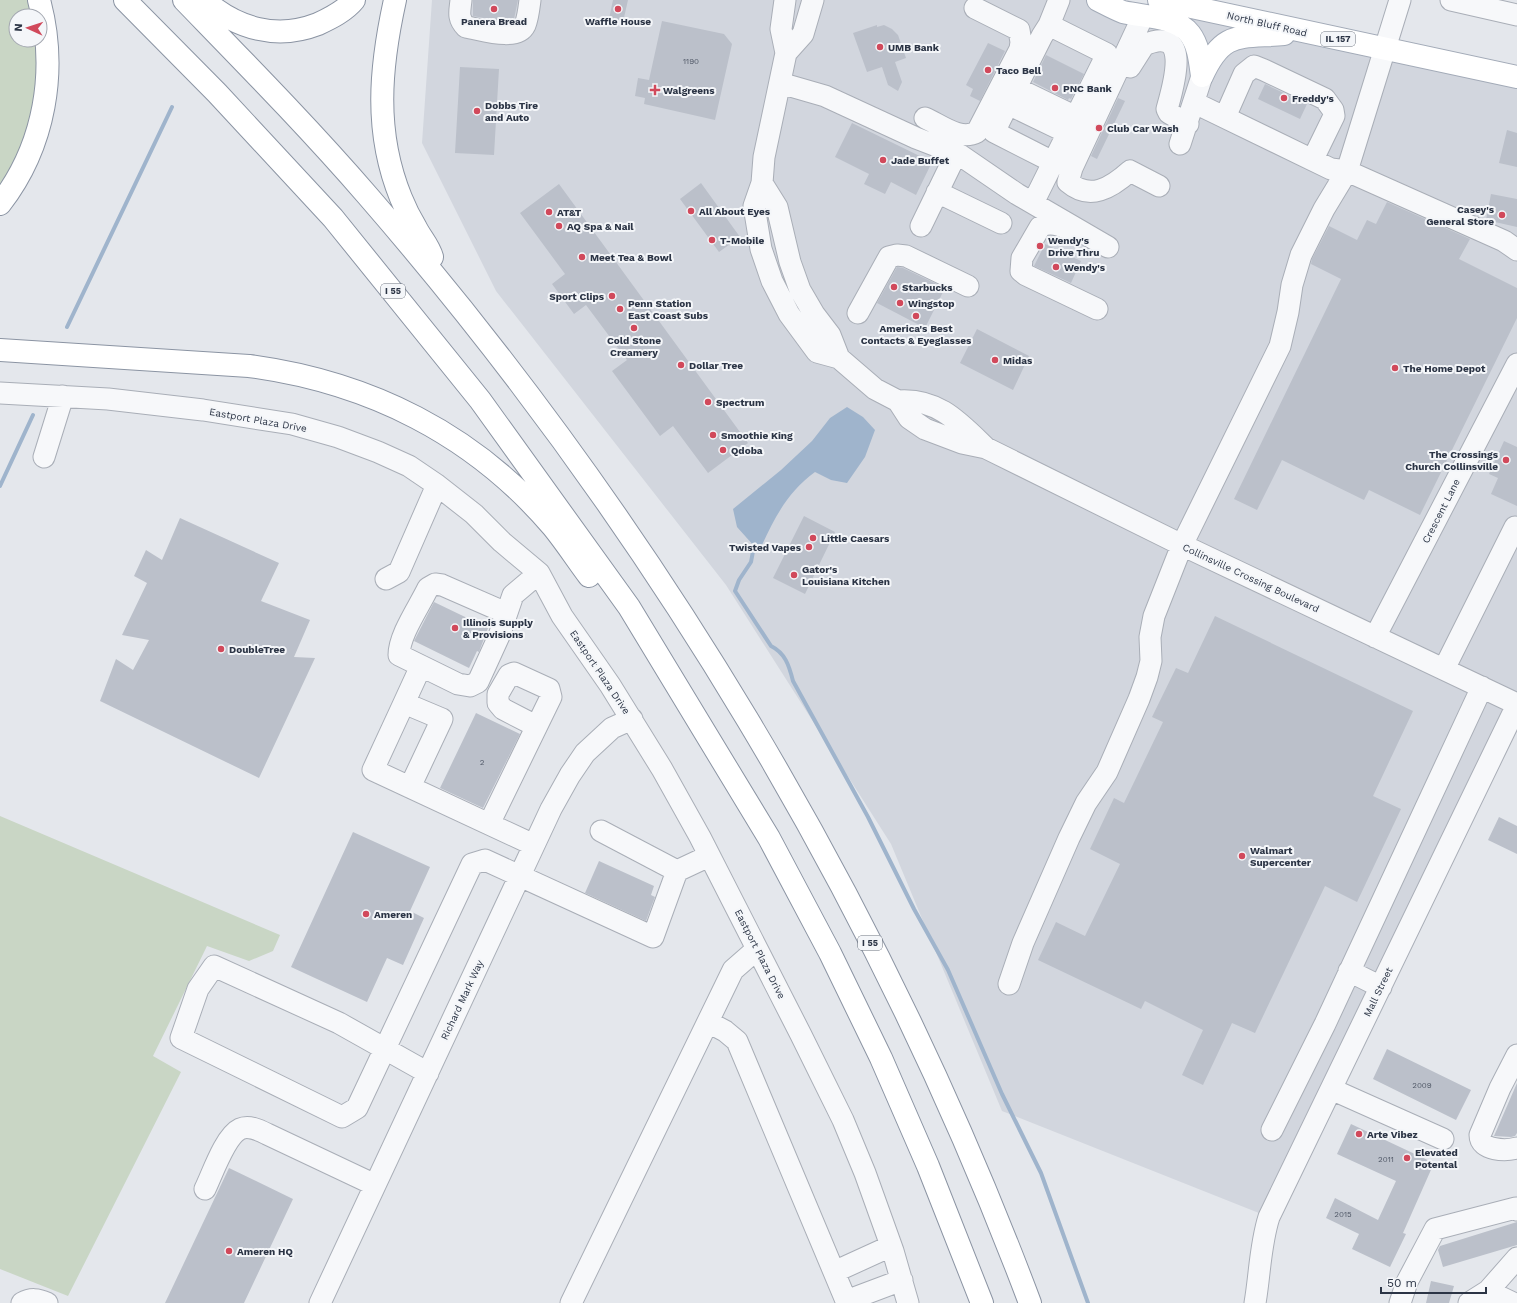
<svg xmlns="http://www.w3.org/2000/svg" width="1517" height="1303" font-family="'Work Sans',sans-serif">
  <rect width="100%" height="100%" fill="#e4e7ec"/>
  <path fill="#d2d6de" d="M432 0H1109L1517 82V705L1269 1217 1002 1111 891 844 726 585 496 291 422 143Z"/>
  <path fill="#c9d6c5" d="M0 0H33L38 16H16V40H40L42 63 26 144 0 194Z
    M0 816 280 935 273 951 249 961 207 946 153 1056 181 1072 68 1296 0 1269Z"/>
  <path fill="#9fb4cc" d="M847 407 863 417 875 430 865 457 847 483 831 480 815 472C788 492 776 515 762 545L754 546 737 527 733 509 781 470 812 441 830 418Z"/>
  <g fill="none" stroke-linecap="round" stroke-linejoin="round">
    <path stroke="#9fb4cc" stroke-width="4" d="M67 327 172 107
      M0 486 33 415
      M754 546 751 562 739 580 735 591 771 646C785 653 789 665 793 681L868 817 914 909 948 970 1002 1094 1041 1173 1088 1303"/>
  </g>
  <path fill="#bbc0ca" d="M473 0H518L514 19 511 21H499L473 16Z
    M613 0H628L623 22 609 19Z
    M662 21 724 34 732 44 715 120 644 104 645 98 635 96 638 78 649 80Z
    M877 25V27L884 25 892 29 898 35 906 58 895 62 902 82 898 91 888 85 882 67 867 72 853 33Z
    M988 43 1005 51 980 101 970 96 973 89 966 85Z
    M1046 55 1084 74 1071 99 1069 98 1068 100 1033 82Z
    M460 67 499 69 494 155 455 153Z
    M1265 84 1307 104 1300 119 1258 99Z
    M1118 98 1125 101 1097 159 1091 156Z
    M852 123 932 162 916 195 891 182 885 194 864 184 869 174 835 157Z
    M1507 130 1517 133V167L1499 163Z
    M701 183 740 237 719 252 680 199Z
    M559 184 748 443 708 473 673 426 660 436 612 371 627 360 586 305 574 314 552 284 565 274 520 213Z
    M1491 194 1517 199V227L1486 220Z
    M1387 202 1470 239 1459 259 1517 288V318L1420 515 1369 490 1364 500 1282 460 1257 510 1234 499 1341 279 1311 264 1312 259 1329 226 1357 240 1367 220 1376 224Z
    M1045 244 1081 261 1071 283 1034 266Z
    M897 267 903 268 945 288 925 328 877 303Z
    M977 329 1029 356 1013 390 960 363Z
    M1504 441 1517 447V506L1491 494 1498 478 1489 474Z
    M804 516 835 532 805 594 773 578Z
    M180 518 279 563 261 601 310 620 294 657 315 658 259 778 100 701 116 659 133 670 149 640 122 635 147 583 134 576 146 550 162 560Z
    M434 602 488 628 479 652 477 651 469 668 414 641Z
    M1215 616 1413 711 1373 796 1401 809 1357 902 1325 886 1255 1033 1232 1023 1203 1085 1182 1075 1203 1030 1145 1001 1141 1009 1038 960 1056 922 1085 936 1120 864 1090 849 1114 798 1124 803 1163 722 1152 717 1176 668 1188 673Z
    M476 713 520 734 483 808 440 788Z
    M1499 817 1517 826V854L1488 840Z
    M353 832 430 867 410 911 424 918 403 965 387 958 367 1002 291 967Z
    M599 861 654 886 651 895 655 897 646 921 585 893Z
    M1387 1049 1471 1090 1456 1120 1373 1079Z
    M1517 1083V1133L1515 1136 1511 1137 1494 1136Z
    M1351 1124 1434 1163 1403 1233 1406 1234 1390 1267 1352 1249 1359 1234 1326 1218 1335 1198 1378 1220 1396 1181 1337 1154Z
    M229 1168 293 1199 244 1303H165Z
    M1517 1222V1245L1443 1267 1438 1250 1440 1246Z
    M1431 1281 1454 1286 1449 1303H1426Z"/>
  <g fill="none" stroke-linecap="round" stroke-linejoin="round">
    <g stroke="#a9aeb7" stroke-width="23">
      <path id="minor" d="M461 0C460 11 457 18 466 27 480 29 517 42 525 25 528 18 529 8 530 0
        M785 0 781 29 786 53 764 157 762 183 754 206 761 249 772 281 789 314 817 352 839 358 875 389 898 401 909 418 925 429 962 443 986 448 1182 545 1517 704
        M1451 0 1517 15
        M1143 16 1072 168 1068 182C1090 201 1111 188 1130 171L1159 186
        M1049 25 1042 36 994 132 1053 162
        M786 53 803 34 813 0
        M1130 67 1144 45C1193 24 1173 87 1167 109L1169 113 1188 124
        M780 83 825 96 916 138 960 155 1017 194 1108 247
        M1016 88 1076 117
        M1195 103 1331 169 1347 171 1504 241 1517 250
        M1008 104 1068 133
        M1225 117 1244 74 1254 66 1264 70 1325 99 1333 110 1334 116 1313 159
        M925 118C941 125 960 141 977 132L1020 49 1021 42 1019 30 975 8
        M1180 144 1202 76
        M762 183 777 207 790 262 800 290 814 314 830 335 839 358
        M937 192 1001 223
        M1033 203 1107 54 1049 25 1059 0
        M921 226 956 154
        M1068 229C1060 225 1049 221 1040 227L1022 258 1021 271 1026 275 1097 309
        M858 313 889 257 897 255 906 256 968 286
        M0 393 108 399 203 410 292 424 338 437 378 452 409 466 437 485 474 514 502 542 539 573 562 616 610 685 662 769 700 837 801 1035 843 1120 865 1173 893 1251 908 1303
        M898 401C938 398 959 422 986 448
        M44 457 63 396
        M386 579 399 572 437 485
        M506 613 442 585 435 584 428 588C419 607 399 635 399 655L458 684 470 686 478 682 499 636 513 595 539 573
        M1375 637 1517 364
        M1444 669 1515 527 1517 528
        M404 703 421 666
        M410 787 442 719 404 703 373 770 534 845
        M489 824 551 697 549 689 514 673 509 675 498 694V703L503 709 536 726
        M601 831 677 871 709 856
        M1349 971 1381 987
        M1009 984 1023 943 1069 838 1086 803 1107 772 1139 699 1147 677 1151 661 1150 637 1154 616 1182 545 1280 346 1288 312 1292 285 1301 255 1324 209 1347 171 1400 0
        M708 1022 725 1031 737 1041 847 1303
        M1517 1055 1500 1088 1480 1135C1480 1151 1506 1151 1517 1148
        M428 1073 339 1023 214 966 198 989 181 1038 342 1117 357 1108 472 864 485 860 653 937 677 871
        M1331 1089 1443 1139
        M1272 1130 1325 1024 1482 687
        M205 1189C212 1175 225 1136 240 1129 249 1125 259 1130 267 1134L375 1185
        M834 1272 891 1246
        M1488 1291 1513 1303
        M846 1301 902 1280
        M22 1303C31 1298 38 1299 47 1303
        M320 1303 551 809 570 775 585 753 612 728 632 719
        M571 1303 733 970 757 949
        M1255 1303C1260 1274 1260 1245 1269 1217L1517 705
        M1400 1303 1407 1282 1435 1229 1516 1208 1517 1210
        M1469 1303 1488 1291 1517 1258"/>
    </g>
    <g stroke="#a3abb8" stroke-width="24">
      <path id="major" d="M1098 0C1106 4 1115 9 1123 12 1144 17 1176 16 1190 34 1199 46 1200 62 1202 76
        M1159 0 1517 77
        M1202 76C1223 30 1239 38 1284 34"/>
    </g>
    <g stroke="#8b94a3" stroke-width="24">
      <path id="highway" d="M125 0 217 93 333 218 480 400 629 607 769 838 830 953 881 1058 928 1166 982 1303
        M184 0C246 64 309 128 367 195 650 521 878 899 1030 1303
        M204 0C237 29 277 40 318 24 331 18 345 11 354 0
        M395 0C380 68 374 132 401 198 405 208 410 218 416 228 421 238 429 246 432 257
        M0 204C45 146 58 70 39 0
        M0 350 249 366C369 382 474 434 553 527 566 543 577 560 589 576"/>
    </g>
    <use href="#minor" stroke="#f7f8fa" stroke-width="21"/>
    <use href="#major" stroke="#fff" stroke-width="22"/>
    <use href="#highway" stroke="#fff" stroke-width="22"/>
  </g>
  <g fill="#d1495b" stroke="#f4f6f9" stroke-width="1.5">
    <circle cx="494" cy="9" r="4"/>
    <circle cx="618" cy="9" r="4"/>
    <circle cx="880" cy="47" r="4"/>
    <circle cx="988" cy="70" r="4"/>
    <circle cx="1055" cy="88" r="4"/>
    <path d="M653 84h4v4h4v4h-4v4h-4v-4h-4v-4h4z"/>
    <circle cx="1284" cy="98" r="4"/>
    <circle cx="477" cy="111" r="4"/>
    <circle cx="1099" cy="128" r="4"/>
    <circle cx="883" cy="160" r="4"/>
    <circle cx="691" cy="211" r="4"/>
    <circle cx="549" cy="212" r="4"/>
    <circle cx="1502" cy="215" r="4"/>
    <circle cx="559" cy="226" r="4"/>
    <circle cx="712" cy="240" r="4"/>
    <circle cx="1040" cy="246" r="4"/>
    <circle cx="582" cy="257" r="4"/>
    <circle cx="1056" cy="267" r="4"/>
    <circle cx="894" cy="287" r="4"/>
    <circle cx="612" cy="296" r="4"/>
    <circle cx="900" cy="303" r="4"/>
    <circle cx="620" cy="309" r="4"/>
    <circle cx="916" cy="316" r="4"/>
    <circle cx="634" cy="328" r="4"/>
    <circle cx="995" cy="360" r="4"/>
    <circle cx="681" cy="365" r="4"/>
    <circle cx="1395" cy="368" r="4"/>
    <circle cx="708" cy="402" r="4"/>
    <circle cx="713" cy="435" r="4"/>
    <circle cx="723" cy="450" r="4"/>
    <circle cx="1506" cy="460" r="4"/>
    <circle cx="813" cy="538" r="4"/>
    <circle cx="809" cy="547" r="4"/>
    <circle cx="794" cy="575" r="4"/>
    <circle cx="455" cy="628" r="4"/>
    <circle cx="221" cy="649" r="4"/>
    <circle cx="1242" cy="856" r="4"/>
    <circle cx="366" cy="914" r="4"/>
    <circle cx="1359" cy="1134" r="4"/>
    <circle cx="1407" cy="1158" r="4"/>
    <circle cx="229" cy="1251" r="4"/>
  </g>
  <g text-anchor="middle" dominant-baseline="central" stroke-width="4" stroke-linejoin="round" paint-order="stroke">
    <g font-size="8" fill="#4f5766">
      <text x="691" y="61">1190</text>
      <text x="482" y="762">2</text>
      <text x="1422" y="1085">2009</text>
      <text x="1386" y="1159">2011</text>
      <text x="1343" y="1214">2015</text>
    </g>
    <g fill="#f4f6f9" stroke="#676e7b" stroke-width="1">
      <rect x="1321" y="32" width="34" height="14" rx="3"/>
      <rect x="381" y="284" width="24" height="14" rx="3"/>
      <rect x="858" y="936" width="24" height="14" rx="3"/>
    </g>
    <g font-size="9" font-weight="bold" fill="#2b3445">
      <text x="1338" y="39">IL 157</text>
      <text x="393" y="291">I 55</text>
      <text x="870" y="943">I 55</text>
    </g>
    <g font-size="10" font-weight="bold" fill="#2b3445" stroke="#f4f6f9" text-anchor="start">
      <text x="494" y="21" text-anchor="middle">Panera Bread</text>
      <text x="618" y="21" text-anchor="middle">Waffle House</text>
      <text x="888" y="47">UMB Bank</text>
      <text x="996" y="70">Taco Bell</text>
      <text x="1063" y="88">PNC Bank</text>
      <text x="663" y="90">Walgreens</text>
      <text x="1292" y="98">Freddy's</text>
      <text x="485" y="105">Dobbs Tire<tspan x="485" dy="12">and Auto</tspan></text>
      <text x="1107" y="128">Club Car Wash</text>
      <text x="891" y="160">Jade Buffet</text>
      <text x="1494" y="209" text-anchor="end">Casey's<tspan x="1494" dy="12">General Store</tspan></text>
      <text x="699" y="211">All About Eyes</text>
      <text x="557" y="212">AT&amp;T</text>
      <text x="567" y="226">AQ Spa &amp; Nail</text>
      <text x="720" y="240">T-Mobile</text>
      <text x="1048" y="240">Wendy's<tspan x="1048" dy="12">Drive Thru</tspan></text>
      <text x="590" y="257">Meet Tea &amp; Bowl</text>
      <text x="1064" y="267">Wendy's</text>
      <text x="902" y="287">Starbucks</text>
      <text x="604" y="296" text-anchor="end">Sport Clips</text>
      <text x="628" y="303">Penn Station<tspan x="628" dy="12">East Coast Subs</tspan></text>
      <text x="908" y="303">Wingstop</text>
      <text x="916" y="328" text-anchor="middle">America's Best<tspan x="916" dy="12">Contacts &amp; Eyeglasses</tspan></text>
      <text x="634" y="340" text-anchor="middle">Cold Stone<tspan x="634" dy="12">Creamery</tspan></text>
      <text x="1003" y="360">Midas</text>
      <text x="689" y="365">Dollar Tree</text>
      <text x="1403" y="368">The Home Depot</text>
      <text x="716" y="402">Spectrum</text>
      <text x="721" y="435">Smoothie King</text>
      <text x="731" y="450">Qdoba</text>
      <text x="1498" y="454" text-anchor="end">The Crossings<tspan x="1498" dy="12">Church Collinsville</tspan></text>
      <text x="821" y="538">Little Caesars</text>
      <text x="801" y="547" text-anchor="end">Twisted Vapes</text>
      <text x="802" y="569">Gator's<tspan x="802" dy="12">Louisiana Kitchen</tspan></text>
      <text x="463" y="622">Illinois Supply<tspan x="463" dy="12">&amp; Provisions</tspan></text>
      <text x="229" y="649">DoubleTree</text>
      <text x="1250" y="850">Walmart<tspan x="1250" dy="12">Supercenter</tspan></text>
      <text x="374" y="914">Ameren</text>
      <text x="1367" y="1134">Arte Vibez</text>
      <text x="1415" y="1152">Elevated<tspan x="1415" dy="12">Potental</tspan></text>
      <text x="237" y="1251">Ameren HQ</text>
    </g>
    <g font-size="10" fill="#2b3445" stroke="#f4f6f9">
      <text transform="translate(1267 24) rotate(13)">North Bluff Road</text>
      <text transform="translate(258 420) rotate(10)">Eastport Plaza Drive</text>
      <text transform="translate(1441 511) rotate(-63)">Crescent Lane</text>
      <text transform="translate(1251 578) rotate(25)">Collinsville Crossing Boulevard</text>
      <text transform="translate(600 672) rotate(56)">Eastport Plaza Drive</text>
      <text transform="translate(760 954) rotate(63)">Eastport Plaza Drive</text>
      <text transform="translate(1378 992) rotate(-64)">Mall Street</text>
      <text transform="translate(462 1000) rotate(-65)">Richard Mark Way</text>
    </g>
  </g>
  <g transform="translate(28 28) rotate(273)"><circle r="19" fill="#f4f6f9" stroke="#a4a8b1"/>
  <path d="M0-3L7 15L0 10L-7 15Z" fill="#d1495b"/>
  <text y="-6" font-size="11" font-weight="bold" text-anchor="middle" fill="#2b3445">N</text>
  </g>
  <path d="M1381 1287v6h105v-6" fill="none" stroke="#2b3445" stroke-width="2"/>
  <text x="1387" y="1287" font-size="12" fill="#2b3445" stroke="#f4f6f9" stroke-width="3" paint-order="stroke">50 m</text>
</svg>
